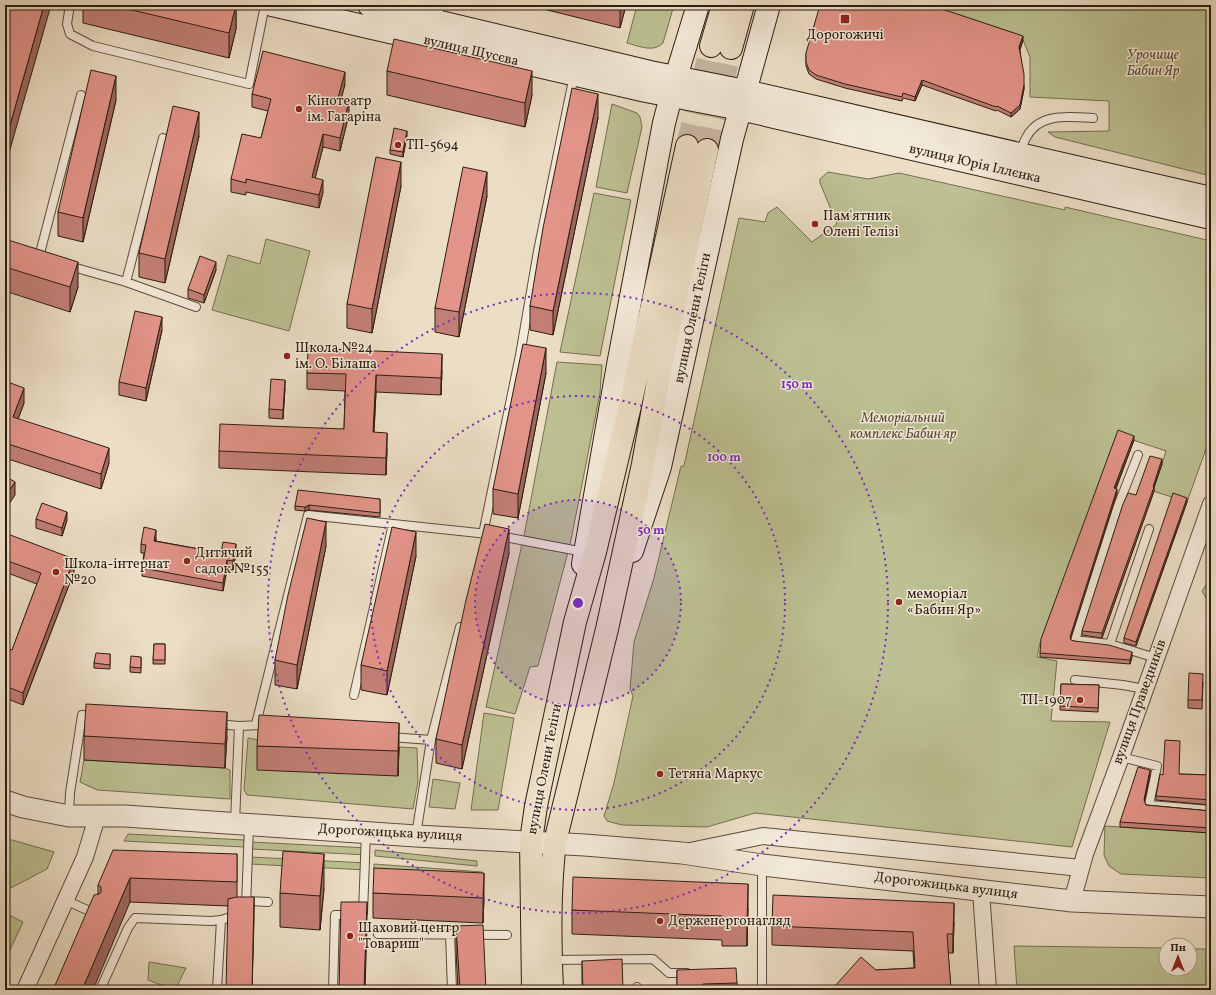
<svg xmlns="http://www.w3.org/2000/svg" width="1216" height="995" font-family="Vollkorn,serif">
  <rect width="100%" height="100%" fill="#ecdec5"/>
  <filter id="stains"><feTurbulence type="fractalNoise" baseFrequency=".005" numOctaves="4"/><feColorMatrix values="0 0 0 0 .2 0 0 0 0 .09 0 0 0 0 .02 0 0 0 .5 -.17"/></filter>
  <radialGradient id="worn" r=".72"><stop offset=".6" stop-color="#630" stop-opacity="0"/><stop offset="1" stop-color="#630" stop-opacity=".3"/></radialGradient>
  <path fill="#bcc092" stroke="#746e52" d="M637 5H674L663 43C653 53 639 46 627 43Z
    M920 5H1211V176L1055 137 1048 132 1109 131V101L1030 97V57L1023 40Z
    M612 104 637 113 640 117 642 127 627 193 596 187Z
    M828 172 868 179 899 173 1065 210V207L1211 241V435L1187 502 1153 491 1166 451 1118 435 1040 643 1037 657 1057 661 1051 721 1110 722 1072 847 755 813 707 827 622 825 607 821 604 816 614 783 633 696 630 689 634 642 654 578 681 466H684L739 218 765 222 768 213 777 207 812 242 837 224 820 183V179Z
    M594 193 631 200 600 356 560 352Z
    M266 239 310 251 289 331 212 310 228 255 260 264Z
    M557 362 602 365 600 393 570 545 524 536Z
    M522 544 568 552 538 666 530 667 515 714 486 707Z
    M1211 578V607L1202 591Z
    M484 713 514 718 498 810H471Z
    M248 738 259 740 398 775 399 747 417 748 418 781 413 809 247 795 244 790Z
    M84 760 225 768 230 770V799L97 790 80 782Z
    M433 779 460 783 455 809 429 807Z
    M1105 826 1211 833V878L1121 874 1109 866 1104 855Z
    M128 834 245 840 244 847 124 841Z
    M5 838 54 852 47 869 5 891Z
    M251 842 368 848V855L251 849Z
    M375 850 477 861V866L375 856Z
    M250 857 367 863V870L250 864Z
    M374 864 482 872V877L374 871Z
    M5 913 23 922 5 961Z
    M1014 946 1166 948V969H1190V949H1211V990H1017Z
    M149 962 186 968 175 990 148 980Z"/>
  <g fill="none" stroke-linecap="round" stroke-linejoin="round">
    <path stroke="#c6b7a1" stroke-width="22" stroke-dasharray="22 11" stroke-linecap="butt" d="M687 146 711 46
      M707 150 731 48"/>
    <g stroke="#5d4c3e" stroke-width="10">
      <path id="service" d="M70 5 67 24 70 34 93 46 249 84 265 5
        M437 20 440 5
        M1021 153C1023 148 1023 142 1026 138 1039 112 1069 117 1093 118
        M39 257 81 95
        M69 266 126 282 163 138
        M126 282 196 307
        M1149 529 1110 644 1156 658
        M483 534 520 355 538 251 574 75
        M499 536 584 552
        M1110 644 1075 640 1118 506 1138 455
        M1075 680 1123 685 1145 689
        M354 695 393 524
        M217 724 239 726 261 725
        M256 724 308 515 488 534
        M390 737 431 740
        M1121 757 1157 766 1149 805 1211 810
        M69 815 70 793 82 715 95 716
        M235 823 239 726
        M416 835 431 740 460 627
        M65 900 96 914
        M246 901 268 902
        M246 907 249 825
        M363 913 366 832
        M378 934 507 935
        M450 934 452 990
        M552 960 653 959 669 973H687
        M637 987V990
        M100 990 128 928 135 918 211 921 221 920 237 915
        M217 990 221 920
        M333 990 335 915H351
        M762 990V865"/>
    </g>
    <g stroke="#5d4c3e" stroke-width="18">
      <path id="minor" d="M690 851 763 836 1081 868
        M981 891 988 990
        M1072 901 1085 854 1121 757 1211 504
        M25 990 85 857 97 817"/>
    </g>
    <g stroke="#5d4c3e" stroke-width="23">
      <path id="tertiary" d="M5 801 23 807 69 816H125L416 836 585 845 682 853 762 865 1072 901 1211 907"/>
    </g>
    <g stroke="#2d1c11" stroke-width="24">
      <path id="secondary" d="M272 5 646 91 740 109 1211 218
        M369 5 650 72 745 91 1211 198
        M632 551 660 467 732 139 769 5
        M583 564 618 365 664 123 676 77 698 5"/>
    </g>
    <g stroke="#2d1c11" stroke-width="24">
      <path id="primary" d="M711 46 723 5
        M731 48 743 5
        M533 990 531 841 536 806 575 622 595 552 630 406 687 146
        M552 990C550 941 549 892 555 842L607 629 643 464 660 370 707 150"/>
    </g>
    <use href="#service" stroke="#f3ead9" stroke-width="8"/>
    <use href="#minor" stroke="#f3ead9" stroke-width="16"/>
    <use href="#tertiary" stroke="#f3ead9" stroke-width="21"/>
    <use href="#secondary" stroke="#f3ead9" stroke-width="22"/>
    <use href="#primary" stroke="#ecdec5" stroke-width="22"/>
  </g>
  <path fill="#c37f76" stroke="#2d1c11" d="M83 5H236V29L229 58 83 23Z
    M527 5H626L620 28Z
    M1023 40 1020 50 1024 89 1020 109 1011 117 997 110 996 111 922 85 915 101 903 98 902 101 845 88 816 79 809 74 806 66V53Z
    M387 71 532 95 525 127 387 95Z
    M345 84 341 99 349 114 340 151 323 147 315 178 323 192 319 208 246 192V195L231 192V179L261 138 268 111 252 107V94Z
    M116 100 83 242 58 236V212Z
    M598 118 553 335 530 330V306Z
    M407 135 403 157 390 154V150Z
    M199 136 165 283 139 277V253Z
    M401 186 372 333 347 328V304Z
    M487 196 459 337 435 332V308Z
    M5 239 78 287 70 312 5 291Z
    M216 270 204 303 188 298V289Z
    M162 330 146 401 119 395V382Z
    M442 370 441 395 376 392 374 432 387 449 386 475 219 468V451L344 429 345 391 307 389V373Z
    M546 373 518 518 493 514V489Z
    M5 381 24 403 18 419 109 463 101 489 5 458Z
    M285 388 283 419 269 418V409Z
    M1134 440 1116 489 1117 493 1070 638 1071 640 1074 641 1132 657 1130 664 1040 657V653Z
    M1162 464 1154 487V491L1102 638 1082 635V631L1136 495Z
    M380 499V517L309 510 305 511 295 510V506Z
    M1187 502 1136 646 1124 643V638Z
    M36 519 67 520 62 536 36 528Z
    M5 533 74 572 23 705 5 698V648L12 650 37 584 5 572Z
    M156 538V541L221 553H236L233 570 227 569 223 591 142 576V568L144 553H141V544Z
    M326 546 297 689 275 685V660Z
    M509 553 462 769 436 763V739Z
    M416 556 387 695 361 690V665Z
    M154 644H165V664H153Z
    M110 654V669L94 668V663Z
    M141 657V673L130 672V667Z
    M1203 682 1202 709 1188 708V700Z
    M1061 684 1099 685 1098 712 1060 710Z
    M84 736H227L225 768 84 760Z
    M257 746 399 747 398 776 257 770Z
    M1179 774 1211 775V805L1156 800V796L1163 775Z
    M1150 775 1144 801 1146 805 1211 811V833L1120 827V822Z
    M237 854V897L254 921 228 906 130 902 98 894V885Z
    M324 888 320 930 280 927V893Z
    M373 893 484 897 483 923 373 918Z
    M748 908 747 946H722V940L572 934V910Z
    M954 922 953 953H948L951 990H835V986L876 970 914 968 913 951 772 945V926Z
    M456 926 486 990H458L456 950Z
    M582 961 623 990H582Z
    M677 970 737 983V990H677Z"/>
  <path fill="#9f6860" stroke="#2d1c11" d="M44 5H51L5 167V143Z
    M236 5V29L229 58V33Z
    M620 5H626L620 28Z
    M1023 36V40L1019 51V47Z
    M532 71V95L525 127V103Z
    M345 72V84L338 111V98Z
    M116 76V100L83 242V218Z
    M922 80V85L915 101V97Z
    M1024 85V89L1020 109 1011 117V113Z
    M598 94V118L553 335V311Z
    M349 101V114L340 151V138Z
    M199 112V136L165 283V259Z
    M407 131V135L403 157V152Z
    M323 134V147L312 190V177Z
    M401 162V186L372 333V309Z
    M487 172V196L459 337V312Z
    M323 180V192L319 208V195Z
    M78 262V287L70 312V287Z
    M216 262V270L204 303V295Z
    M162 317V330L146 401V388Z
    M546 348V373L518 518V494Z
    M442 354V370L441 395V378Z
    M376 375V392L373 449V432Z
    M285 380V388L283 419V410Z
    M24 388V403L13 432V417Z
    M387 433V449L386 475V458Z
    M1134 436V440L1114 492V488Z
    M109 448V463L101 489V474Z
    M1162 459V464L1154 487V491L1102 638V633L1153 487Z
    M15 482V495L5 510V497Z
    M1117 489V493L1070 641V637Z
    M1187 498V502L1136 646V642Z
    M309 505V510L305 511V507Z
    M67 512V520L62 536V528Z
    M326 522V546L297 689V665Z
    M509 529V553L462 769V745Z
    M156 530V538L154 549V541Z
    M416 532V556L387 695V671Z
    M236 544V553L233 570V561Z
    M74 559V572L23 705V693Z
    M227 560V569L223 591V583Z
    M1132 652V657L1130 664V660Z
    M227 712V736L225 768V744Z
    M399 723V747L398 776V751Z
    M1150 770V775L1144 804V800Z
    M324 854V888L320 930V896Z
    M484 873V897L483 923V898Z
    M130 878V902L93 990H82Z
    M748 884V908L747 946V922Z
    M254 897V921L252 990Z
    M367 902V926L365 990H364Z
    M954 903V922L953 953V934Z"/>
  <path fill="#e39489" stroke="#2d1c11" d="M10 5H44L5 143V23Z
    M111 5H236L229 33Z
    M820 5H930L1023 36 1019 47 1024 74V85L1020 105 1011 113 997 106 996 107 922 80 915 97 903 93 902 97 845 84 816 75 809 70 806 62V53Z
    M394 39 532 71 525 103 387 71Z
    M263 51 345 72 338 98 349 101 340 138 323 134 312 177 323 180 319 195 246 179V183L231 179 242 134 261 138 271 99 252 94Z
    M91 70 116 76 83 218 58 212Z
    M572 88 598 94 553 311 530 306 543 228Z
    M173 106 199 112 165 259 139 253Z
    M394 128 407 131 403 152 390 150Z
    M376 157 401 162 372 309 347 304Z
    M463 167 487 172 459 312 435 308Z
    M5 239 78 262 70 287 5 267Z
    M200 256 216 262 204 295 188 289Z
    M135 311 162 317 146 388 119 382Z
    M523 344 546 348 518 494 493 489Z
    M308 348 442 354 441 378 376 375 373 432 387 433 386 458 219 451 220 424 344 429 346 374 307 373Z
    M271 379 285 380 283 410 269 409Z
    M5 381 24 388 13 417 109 448 101 474 5 443Z
    M1118 430 1134 436 1114 488 1117 489 1070 637 1071 640 1074 641 1109 645 1132 652 1130 660 1040 653 1041 639Z
    M1150 456 1162 459 1153 487H1154L1102 633 1082 631 1123 504 1128 493 1136 495Z
    M5 476 15 482 5 497Z
    M298 490 380 499V513L309 505 305 507 295 506Z
    M1173 493 1187 498 1136 642 1124 638Z
    M42 503 67 512 62 528 36 519Z
    M307 518 326 522 297 665 275 660 288 595Z
    M485 524 509 529 462 745 436 739 466 600Z
    M144 527 156 530 154 541 221 553 223 542 236 544 233 561 227 560 223 583 142 568 146 545 141 544Z
    M392 527 416 532 387 671 361 665Z
    M5 533 74 559 23 693 5 686V648L12 650 41 573 5 560Z
    M154 644H165V660H153Z
    M96 653 110 654V665L94 663Z
    M131 656 141 657V668L130 667Z
    M1189 673 1203 674 1202 700H1188Z
    M1061 684 1099 685 1098 708 1060 706Z
    M86 704 227 712 225 744 84 736Z
    M259 715 399 723 398 751 257 746Z
    M1165 740 1180 741 1179 774 1211 775V800L1156 796 1160 774 1163 775Z
    M1138 767 1150 770 1144 800 1146 805 1211 811V828L1120 822Z
    M113 850 237 854V882L130 878 82 990H53L94 895 99 894 101 892V887L98 885Z
    M283 851 324 854 320 896 280 893Z
    M374 868 484 873 483 898 373 893Z
    M573 877 748 884 747 922 722 921V916L572 910Z
    M773 895 954 903 953 934H947L951 990H839L835 986 861 957 876 970 915 968 913 932 772 926Z
    M237 897H254L252 990H226L228 899Z
    M341 902H367L364 990H339Z
    M483 925 486 990H460L456 926Z
    M622 959 623 990H583L582 961Z
    M736 968 737 983 703 984 704 990H677V970Z"/>
  <circle cx="578" cy="603" r="103" fill="#7b2cbf" fill-opacity=".12"/>
  <g fill="none" stroke="#7b2cbf" stroke-width="2" stroke-dasharray="2 4">
    <circle cx="578" cy="603" r="103"/>
    <circle cx="578" cy="603" r="207"/>
    <circle cx="578" cy="603" r="310"/>
  </g>
  <g fill="#8f2418" stroke="#f3ead9" stroke-width="1.5">
    <rect x="840" y="14" width="10" height="10" rx="2"/>
    <circle cx="299" cy="109" r="4"/>
    <circle cx="398" cy="145" r="4"/>
    <circle cx="815" cy="224" r="4"/>
    <circle cx="287" cy="356" r="4"/>
    <circle cx="187" cy="561" r="4"/>
    <circle cx="56" cy="572" r="4"/>
    <circle cx="899" cy="602" r="4"/>
    <circle cx="1080" cy="700" r="4"/>
    <circle cx="660" cy="774" r="4"/>
    <circle cx="660" cy="921" r="4"/>
    <circle cx="350" cy="936" r="4"/>
  </g>
  <g text-anchor="middle" dominant-baseline="central" stroke-width="3" stroke-linejoin="round" paint-order="stroke">
    <g font-size="14" fill="#2d1c11" stroke="#f3ead9" text-anchor="start">
      <text x="845" y="35" text-anchor="middle">Дорогожичі</text>
      <text x="307" y="101">Кінотеатр<tspan x="307" dy="16">ім. Гагаріна</tspan></text>
      <text x="406" y="145">ТП-5694</text>
      <text x="823" y="216">Пам'ятник<tspan x="823" dy="16">Олені Телізі</tspan></text>
      <text x="295" y="348">Школа №24<tspan x="295" dy="16">ім. О. Білаша</tspan></text>
      <text x="195" y="553">Дитячий<tspan x="195" dy="16">садок №155</tspan></text>
      <text x="64" y="564">Школа-інтернат<tspan x="64" dy="16">№20</tspan></text>
      <text x="907" y="594">меморіал<tspan x="907" dy="16">«Бабин Яр»</tspan></text>
      <text x="1072" y="700" text-anchor="end">ТП-1907</text>
      <text x="668" y="774">Тетяна Маркус</text>
      <text x="668" y="921">Держенергонагляд</text>
      <text x="358" y="928">Шаховий центр<tspan x="358" dy="16">"Товариш"</tspan></text>
    </g>
    <g font-size="14" fill="#2d1c11" stroke="#f3ead9">
      <text transform="translate(471 51) rotate(13)">вулиця Щусєва</text>
      <text transform="translate(975 164) rotate(13)">вулиця Юрія Іллєнка</text>
      <text transform="translate(693 318) rotate(-78)">вулиця Олени Теліги</text>
      <text transform="translate(1140 702) rotate(-70)">вулиця Праведників</text>
      <text transform="translate(545 769) rotate(-79)">вулиця Олени Теліги</text>
      <text transform="translate(390 833) rotate(3)">Дорогожицька вулиця</text>
      <text transform="translate(946 886) rotate(7)">Дорогожицька вулиця</text>
    </g>
    <g font-size="14" font-style="italic" fill="#584d38" stroke="#f3ead9">
      <text x="1153" y="55">Урочище<tspan x="1153" dy="16">Бабин Яр</tspan></text>
      <text x="903" y="418">Меморіальний<tspan x="903" dy="16">комплекс Бабин яр</tspan></text>
    </g>
  </g>
  <circle cx="578" cy="603" r="6" fill="#7b2cbf" stroke="#f3ead9" stroke-width="2"/>
  <g font-size="12" text-anchor="middle" font-weight="bold" fill="#7b2cbf" stroke="#f3ead9" stroke-width="3" stroke-linejoin="round" paint-order="stroke">
    <text x="797" y="388">150 m</text>
    <text x="724" y="461">100 m</text>
    <text x="651" y="534">50 m</text>
  </g>
  <rect width="1216" height="995" fill="none" stroke="#ecdec5" stroke-width="20"/>
  <rect x="6" y="6" width="1204" height="983" fill="none" stroke="#2d1c11" stroke-width="2"/>
  <rect x="10" y="10" width="1196" height="975" fill="none" stroke="#2d1c11"/>
  <g transform="translate(1178 957)"><circle r="19" fill="#f3ead9" stroke="#a49889"/>
  <path d="M0-3L7 15L0 10L-7 15Z" fill="#8f2418"/>
  <text y="-6" font-size="11" font-weight="bold" text-anchor="middle" fill="#2d1c11">Пн</text>
  </g>
  <rect width="100%" height="100%" filter="url(#stains)"/>
  <rect width="100%" height="100%" fill="url(#worn)"/>
</svg>
